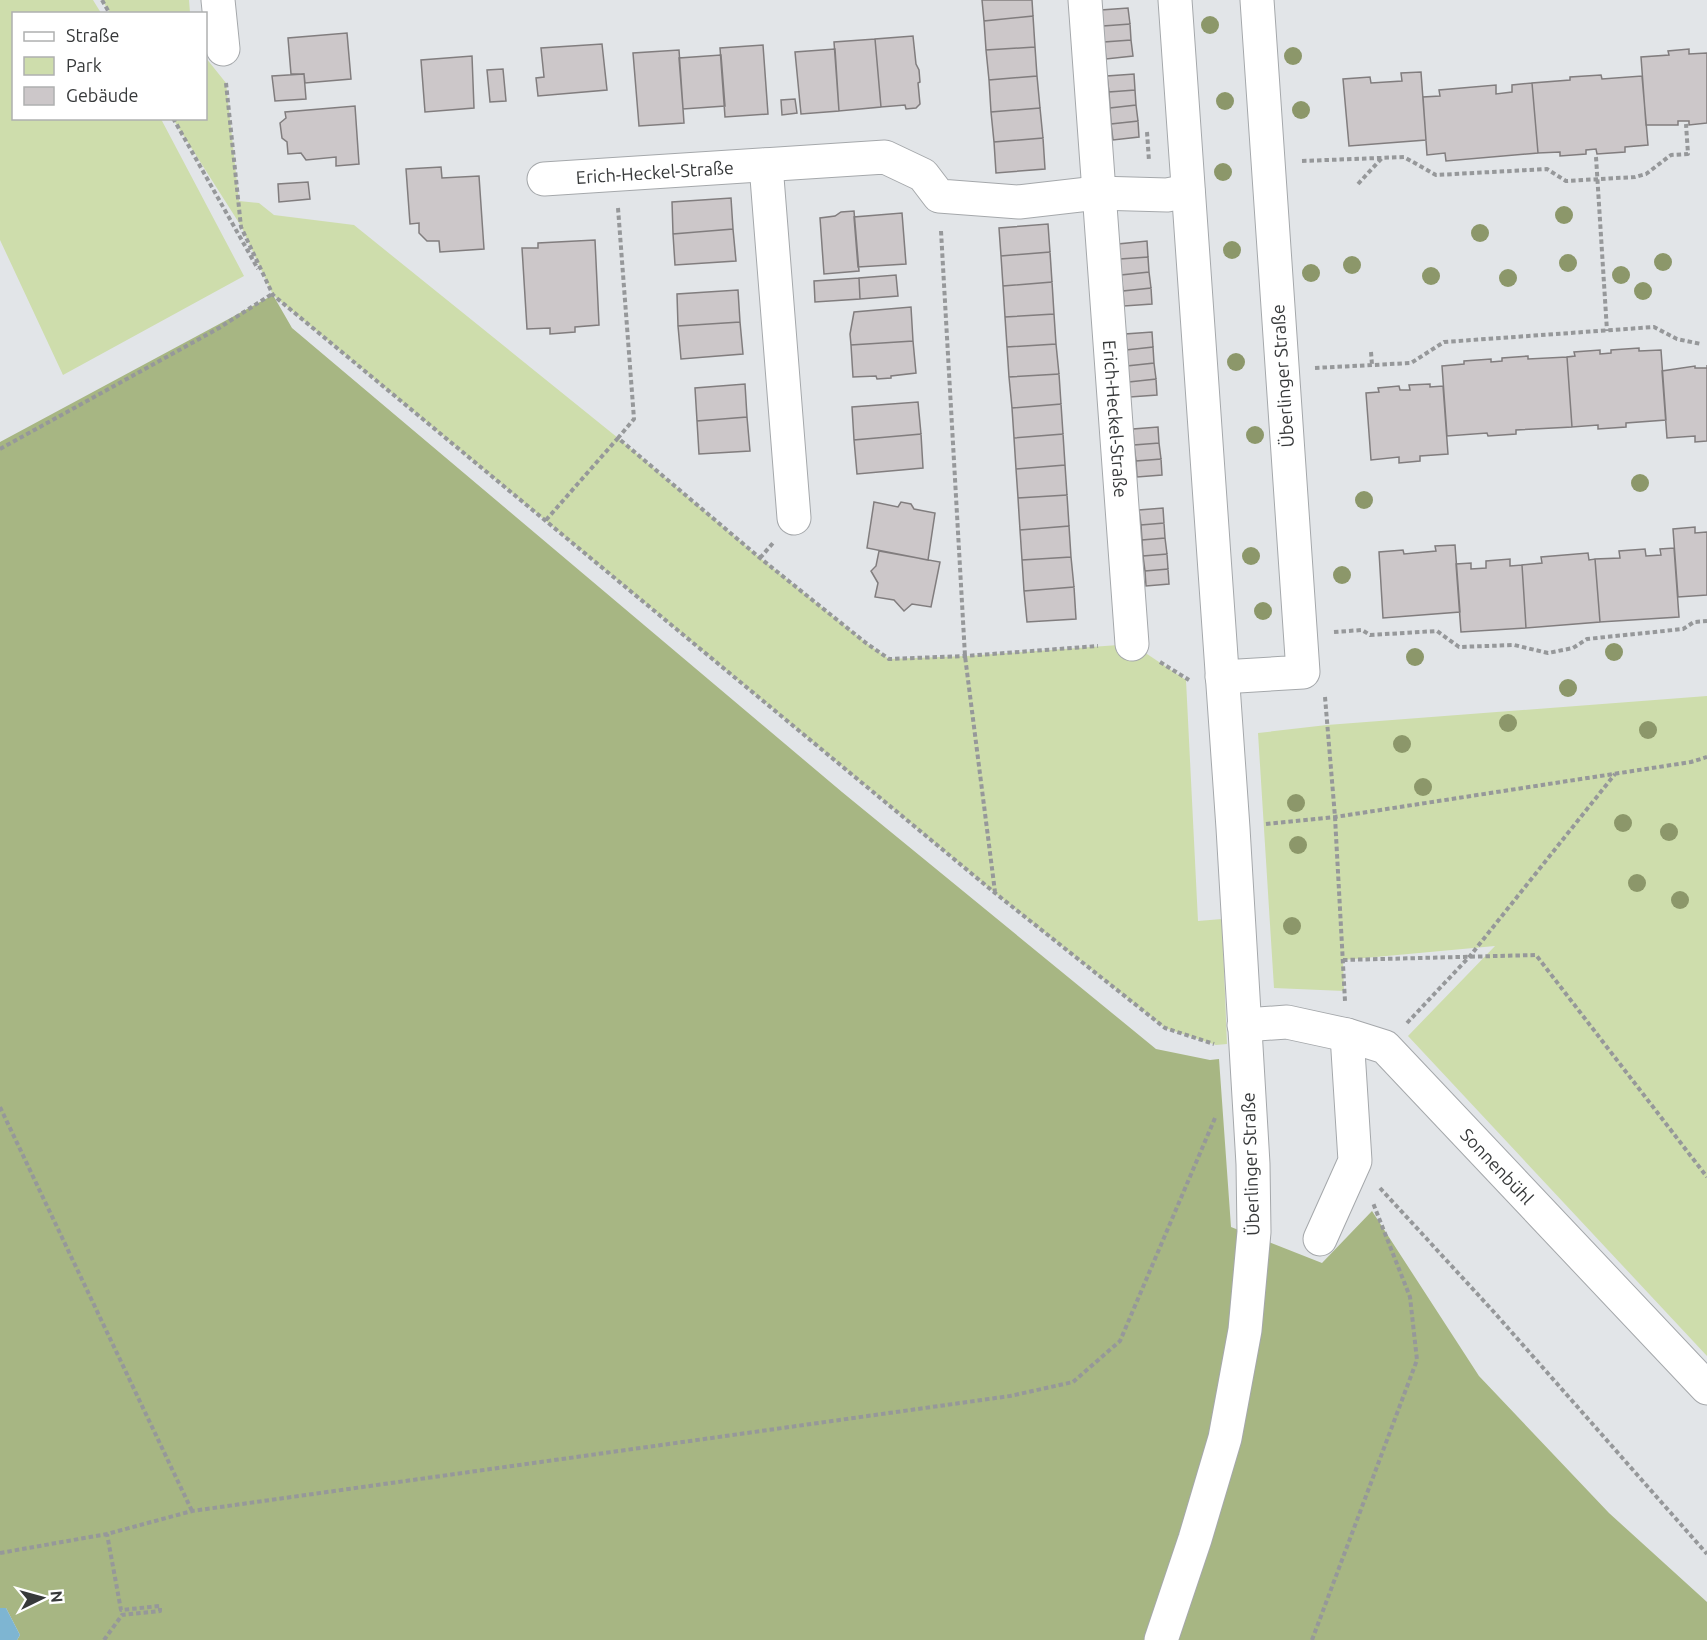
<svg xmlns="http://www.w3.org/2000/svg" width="1707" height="1640" font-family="Ubuntu,sans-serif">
  <rect width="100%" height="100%" fill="#e2e5e8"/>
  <path fill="#ceddac" d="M0 0H93L101 13 14 14V118L161 119 244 276 63 375 0 240Z
    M102 0H189L190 13H110Z
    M206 58 226 83 239 201 259 203 274 215 354 225 618 438 760 558 866 643 889 659 966 656 1132 644 1186 680 1198 921 1222 919 1227 1044 1216 1045 1165 1028 995 893 273 295 241 226 173 119 206 118Z
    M1707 696V1356L1408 1036 1495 946 1343 960 1344 991 1274 988 1258 733 1327 725Z"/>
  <path fill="#a7b683" d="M273 295 292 328 842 792 1156 1049 1210 1060 1219 1059 1231 1227 1322 1263 1372 1211 1479 1376 1609 1513 1707 1602V1640H17L20 1635 6 1608H0V442Z"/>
  <path fill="#7eb5d2" d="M0 1608H6L20 1635 17 1640H0Z"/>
  <path fill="#ccc7c9" stroke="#817d7e" stroke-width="1.5" d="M982 0H1032L1033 16 984 21Z
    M1128 8 1130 24 1103 26 1101 10Z
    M1033 16 1035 47 986 50 984 21Z
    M1130 24 1131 40 1104 42 1103 26Z
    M347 33 351 79 305 83 304 74H291L288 38Z
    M913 36 916 64 919 70 920 82 918 83 920 104 916 108 906 109 905 105 881 107 875 39Z
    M875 39 881 107 839 111 834 42Z
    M1131 40 1133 56 1106 59 1104 42Z
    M602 44 607 90 538 96 536 78 544 77 541 48Z
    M763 45 768 114 725 117 720 48Z
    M1035 47 1037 76 989 80 986 50Z
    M835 49 839 111 801 114 795 52Z
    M1689 49V54L1707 53V123L1689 125V121H1678V125H1646L1641 57 1669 55 1668 51Z
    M679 50 684 123 639 126 633 53Z
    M721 55 725 106 683 109 679 58Z
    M472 56 474 108 425 112 421 60Z
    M503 69 506 101 490 102 487 70Z
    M1421 72 1426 140 1349 146 1343 79 1370 77 1371 83 1402 81 1401 73Z
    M304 74 306 99 275 101 272 76Z
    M1134 74 1135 90 1109 92 1107 76Z
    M1601 75 1602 79 1642 76 1648 145 1625 147V152L1597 154 1596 149 1586 150V154L1560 156V152L1538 153 1532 83 1570 80V77Z
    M1037 76 1040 108 991 112 989 80Z
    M1532 83 1538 153 1446 161 1445 153 1427 155 1423 97 1440 96 1439 90 1496 85V94L1512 92V85Z
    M1135 90 1136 105 1110 108 1109 92Z
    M795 99 797 113 782 115 781 100Z
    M1136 105 1138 121 1111 124 1110 108Z
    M355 106 359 164 336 166V157L306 160 301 153 288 154 287 142 282 138 280 123 286 118 285 112Z
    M1040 108 1043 138 994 142 991 112Z
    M1138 121 1139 137 1113 140 1111 124Z
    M1043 138 1045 169 996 173 994 142Z
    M441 167 442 178 479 176 484 249 440 252 439 241H427L419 233V223L410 224 406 169Z
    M308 182 310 199 279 202 278 184Z
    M731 198 733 229 673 234 672 202Z
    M854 211 859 271 824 274 820 218 835 216 841 212Z
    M902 213 906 264 858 267 854 217Z
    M1048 224 1050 252 1001 256 999 228Z
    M733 229 736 261 675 265 673 234Z
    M595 240 599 325 575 327V332L550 334V328L527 329 522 248H538V243Z
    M1147 241 1148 257 1120 259 1118 244Z
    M1050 252 1052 282 1003 286 1001 256Z
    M1148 257 1149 272 1121 275 1120 259Z
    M1149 272 1151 288 1123 291 1121 275Z
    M896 275 898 296 860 299 859 278Z
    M859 278 860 299 815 302 814 281Z
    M1052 282 1054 314 1005 317 1003 286Z
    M1151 288 1152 304 1124 306 1123 291Z
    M738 290 740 322 678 326 677 294Z
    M911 307 913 341 851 345 850 334 854 312Z
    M1054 314 1056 344 1007 347 1005 317Z
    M740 322 743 354 681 359 678 326Z
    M1152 332 1153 347 1126 350 1125 334Z
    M913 341 916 373 891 376V378L877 379 876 376 853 377 851 345Z
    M1056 344 1059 374 1009 377 1007 347Z
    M1153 347 1154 363 1127 366 1126 350Z
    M1639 348V351L1661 350 1666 420 1626 423V427L1598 429V425L1572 427 1567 357 1575 356 1574 352 1600 350V354L1611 353V350Z
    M1528 356V359L1567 357 1572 427 1516 430V434L1488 436 1487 433 1447 436 1442 366 1464 364V361L1491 359V362L1502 361V358Z
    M1154 363 1156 379 1129 382 1127 366Z
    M1707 365V441L1695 442V436L1667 438 1662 371 1695 366V368H1707Z
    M1059 374 1061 404 1012 408 1009 377Z
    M1156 379 1157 395 1130 397 1129 382Z
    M745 384 747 417 697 421 695 388Z
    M1430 384V387L1443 386 1448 454 1420 456V461L1399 463V457L1371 460 1366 393 1379 392 1378 388 1399 386 1400 390H1410L1409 385Z
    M918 402 921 434 854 440 852 407Z
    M1061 404 1063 434 1014 438 1012 408Z
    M747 417 750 451 699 454 697 421Z
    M1158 427 1159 443 1134 445 1133 429Z
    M921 434 923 468 857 474 854 440Z
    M1063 434 1065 465 1016 469 1014 438Z
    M1159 443 1161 459 1136 461 1134 445Z
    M1161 459 1162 475 1137 477 1136 461Z
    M1065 465 1067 495 1018 498 1016 469Z
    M1067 495 1069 526 1020 530 1018 498Z
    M874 502 898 507 901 502 911 504 914 509 935 513 928 560 867 548Z
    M1163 508 1164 523 1141 525 1139 510Z
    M1164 523 1165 538 1142 540 1141 525Z
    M1069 526 1071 557 1022 560 1020 530Z
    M1695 527V533L1707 532V595L1678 597 1673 529Z
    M1165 538 1167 554 1143 556 1142 540Z
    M1455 545 1460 612 1383 618 1379 552 1403 550 1404 554 1436 551 1435 546Z
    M1674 548 1679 617 1600 622 1595 559 1620 558 1619 551 1645 549 1646 556 1661 555 1660 549Z
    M879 551 940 562 931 607 912 604 904 611 894 600 875 597 878 583 871 571 876 566Z
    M1588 553 1589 560 1595 559 1600 622 1526 628 1522 565 1542 563 1541 557Z
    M1167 554 1168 569 1145 571 1143 556Z
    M1071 557 1074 587 1024 591 1022 560Z
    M1510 559V566L1522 565 1526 628 1461 632 1456 564 1471 563V569L1486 568V561Z
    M1168 569 1169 584 1146 586 1145 571Z
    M1074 587 1076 619 1027 622 1024 591Z"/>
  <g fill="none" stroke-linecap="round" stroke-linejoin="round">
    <g stroke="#a5a8ab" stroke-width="35">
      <g id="minor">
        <path d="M218 0 223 49"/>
        <path id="s1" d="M1085 0 1132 644"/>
        <path d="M766 165 794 518"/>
        <path id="s2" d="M544 179 885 157 923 175 939 196 1019 202 1097 193 1167 195 1188 191"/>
        <path d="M1222 677 1303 672 1257 0"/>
        <path id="s3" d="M1244 1025 1287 1022 1347 1035 1385 1047 1707 1388"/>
        <path d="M1320 1239 1355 1161 1347 1035"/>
        <path d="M1161 1640 1195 1539 1225 1438 1245 1330 1254 1232 1253 1164 1233 828 1175 0"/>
      </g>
    </g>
    <path stroke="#96989a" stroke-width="4" stroke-dasharray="4.5 3" stroke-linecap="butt" d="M102 0 110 14
      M226 83 241 227 273 295 995 893 1165 1028 1214 1044
      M173 118 258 269
      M1147 132 1149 161
      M1596 157 1607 331
      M1302 161 1404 157 1436 175 1547 169 1566 181 1635 177 1646 174 1671 155 1688 154 1686 124
      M1358 184 1382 158
      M618 208 634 419 618 438
      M941 231 965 656 995 892
      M1371 352 1372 365
      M1315 368 1411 363 1444 342 1654 327 1677 339 1701 344
      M0 449 219 328 272 294
      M546 520 618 438 760 558 866 643 889 659 965 656 1098 646
      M760 558 773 543
      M1334 632 1362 630 1370 635 1437 631 1459 647 1514 645 1548 653 1573 648 1587 639 1683 629 1694 622 1707 621
      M1160 662 1189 680
      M1325 697 1335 817 1345 1001
      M1266 824 1335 817 1691 762 1707 757
      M1343 960 1536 955 1707 1177
      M1407 1023 1470 956 1615 774
      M0 1107 192 1511
      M1380 1188 1493 1311 1707 1554
      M0 1553 107 1534 192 1511 1010 1396 1073 1382 1120 1341 1215 1118
      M104 1640 122 1615 160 1611V1606L121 1610 107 1534
      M1312 1640 1417 1360 1410 1297 1373 1203"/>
    <use href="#minor" stroke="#fff" stroke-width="33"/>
  </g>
  <g fill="#8c976a">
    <circle cx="1210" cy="25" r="9"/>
    <circle cx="1293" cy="56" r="9"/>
    <circle cx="1225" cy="101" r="9"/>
    <circle cx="1301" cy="110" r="9"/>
    <circle cx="1223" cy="172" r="9"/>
    <circle cx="1564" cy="215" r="9"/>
    <circle cx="1480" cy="233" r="9"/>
    <circle cx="1232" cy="250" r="9"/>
    <circle cx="1663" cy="262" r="9"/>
    <circle cx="1568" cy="263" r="9"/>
    <circle cx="1352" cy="265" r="9"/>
    <circle cx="1311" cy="273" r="9"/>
    <circle cx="1621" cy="275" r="9"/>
    <circle cx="1431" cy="276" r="9"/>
    <circle cx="1508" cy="278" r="9"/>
    <circle cx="1643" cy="291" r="9"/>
    <circle cx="1236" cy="362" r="9"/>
    <circle cx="1255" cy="435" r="9"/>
    <circle cx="1640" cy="483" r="9"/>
    <circle cx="1364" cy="500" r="9"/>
    <circle cx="1251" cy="556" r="9"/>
    <circle cx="1342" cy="575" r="9"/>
    <circle cx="1263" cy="611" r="9"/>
    <circle cx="1614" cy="652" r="9"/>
    <circle cx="1415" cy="657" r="9"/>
    <circle cx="1568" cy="688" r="9"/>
    <circle cx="1508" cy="723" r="9"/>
    <circle cx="1648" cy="730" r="9"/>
    <circle cx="1402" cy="744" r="9"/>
    <circle cx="1423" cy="787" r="9"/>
    <circle cx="1296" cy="803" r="9"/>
    <circle cx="1623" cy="823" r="9"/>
    <circle cx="1669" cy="832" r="9"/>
    <circle cx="1298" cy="845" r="9"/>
    <circle cx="1637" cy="883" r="9"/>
    <circle cx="1680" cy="900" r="9"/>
    <circle cx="1292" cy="926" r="9"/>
  </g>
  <g text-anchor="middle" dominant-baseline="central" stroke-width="5" stroke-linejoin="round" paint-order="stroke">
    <g font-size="18" fill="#37393a" stroke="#fff">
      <text stroke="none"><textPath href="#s2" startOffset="111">Erich-Heckel-Straße</textPath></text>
      <text transform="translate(1282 376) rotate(-94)">Überlinger Straße</text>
      <text stroke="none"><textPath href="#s1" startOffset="420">Erich-Heckel-Straße</textPath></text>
      <text transform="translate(1250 1164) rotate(-92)">Überlinger Straße</text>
      <text stroke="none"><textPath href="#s3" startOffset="308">Sonnenbühl</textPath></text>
    </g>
  </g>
  <rect x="12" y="12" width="195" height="108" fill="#ffffff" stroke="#afb0b0" stroke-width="1.5"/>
  <rect x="24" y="32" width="30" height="9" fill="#ffffff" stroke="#afb0b0" stroke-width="1.5"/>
  <text x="66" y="42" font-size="18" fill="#37393a">Straße</text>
  <rect x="24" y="57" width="30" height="18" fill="#ceddac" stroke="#afb0b0" stroke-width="1.5"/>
  <text x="66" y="72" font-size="18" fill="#37393a">Park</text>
  <rect x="24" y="87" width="30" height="18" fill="#ccc7c9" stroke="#afb0b0" stroke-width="1.5"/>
  <text x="66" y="102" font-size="18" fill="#37393a">Gebäude</text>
  <g transform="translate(42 1598) rotate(85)" stroke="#ffffff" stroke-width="4.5" paint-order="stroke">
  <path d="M0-4.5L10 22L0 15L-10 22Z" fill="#37393a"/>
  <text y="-9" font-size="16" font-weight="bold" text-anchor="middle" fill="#37393a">N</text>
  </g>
</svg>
